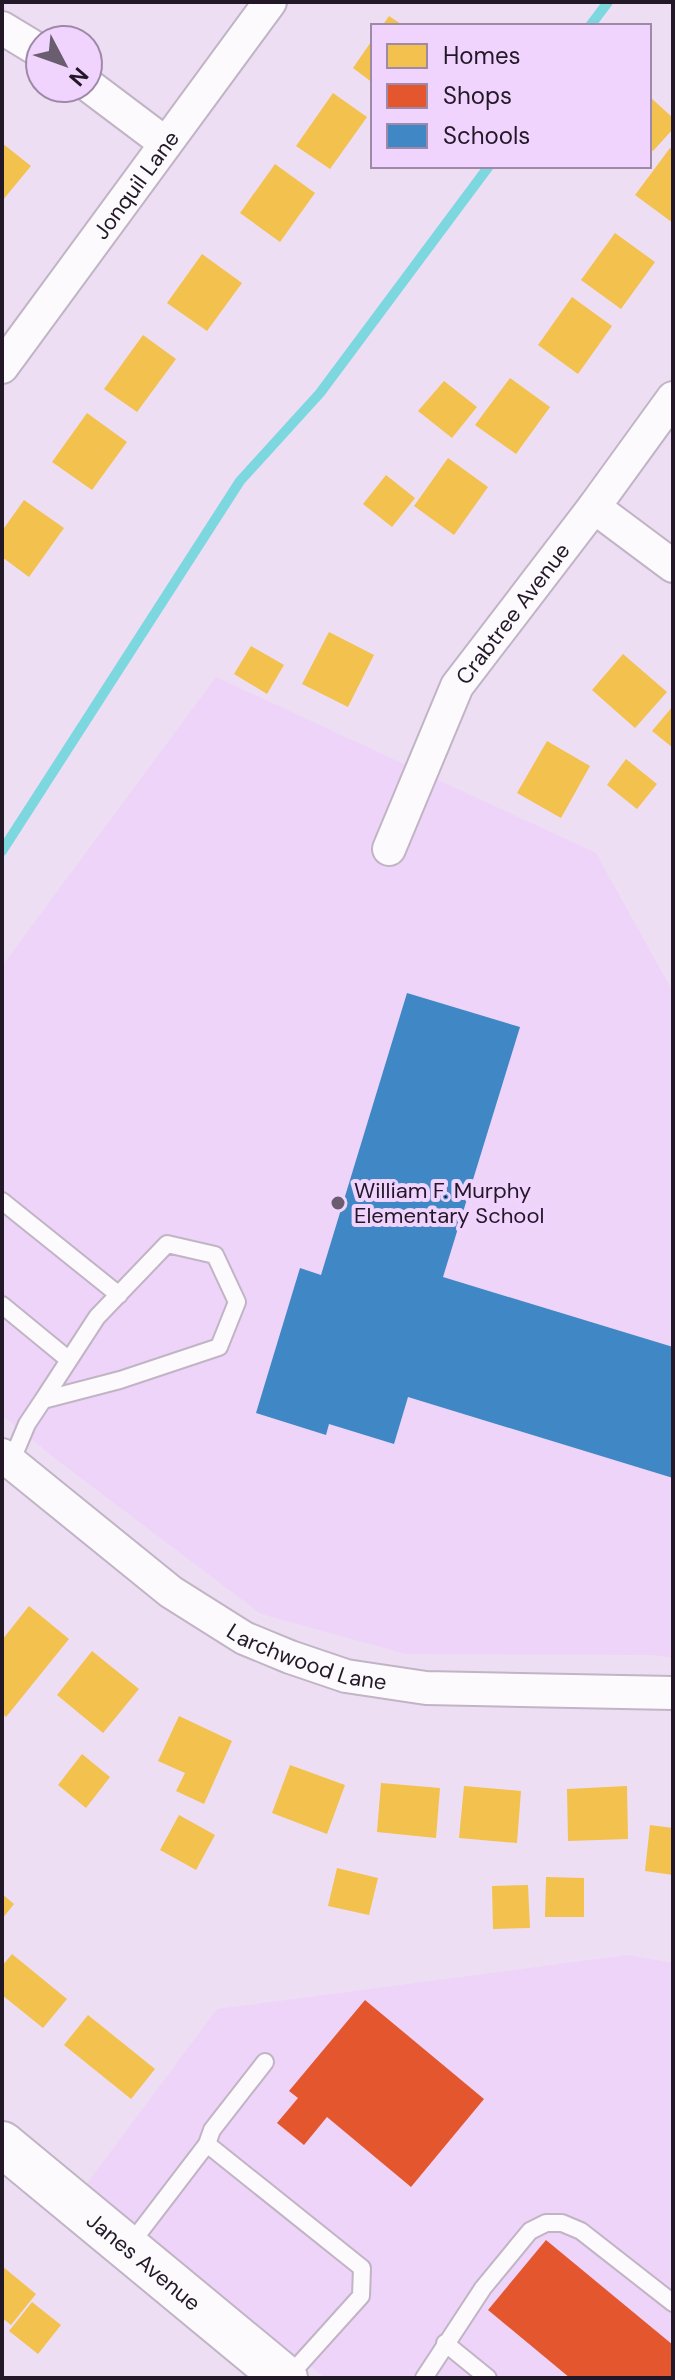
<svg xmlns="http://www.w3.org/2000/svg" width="675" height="2380" font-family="'DM Sans',sans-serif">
  <rect width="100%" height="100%" fill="#eedef4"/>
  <path fill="#edd4f8" d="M216 677 596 853 673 992V1658L652 1655 406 1654 261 1614 57 1460 2 1415V966Z
    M628 1955 673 1963V2378H325L82 2190 217 2009Z"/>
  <path fill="#f2c14e" d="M389 16 404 26H382Z
    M373 39V83L353 68Z
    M333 93 367 117 330 169 296 146Z
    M650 97 673 118V129L653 151 649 148Z
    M2 143 31 166 2 201Z
    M670 148 673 150V223L635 195Z
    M275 164 315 193 280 242 240 213Z
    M615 233 655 262 621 309 581 280Z
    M202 254 242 283 207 331 167 303Z
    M572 297 612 326 578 374 538 345Z
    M143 335 176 359 137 412 104 389Z
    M510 378 550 407 516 454 475 425Z
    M444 381 477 407 452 438 418 411Z
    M87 413 127 442 92 490 52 462Z
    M448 458 488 487 454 535 414 506Z
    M386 475 415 498 392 527 363 504Z
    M24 500 64 528 29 577 2 557V531Z
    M329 632 374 655 348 707 302 684Z
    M251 646 284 665 267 694 234 674Z
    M623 654 667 692 635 728 592 690Z
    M673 706V748L652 731Z
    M547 741 590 766 561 818 517 793Z
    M626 759 657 784 637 809 607 785Z
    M29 1606 69 1639 6 1717 2 1713V1640Z
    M92 1651 139 1689 103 1733 57 1695Z
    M179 1716 232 1741 204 1804 176 1791 185 1773 158 1761Z
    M82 1754 110 1777 86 1808 58 1785Z
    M290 1765 345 1785 327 1834 272 1813Z
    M381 1783 440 1788 436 1838 377 1832Z
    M464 1786 521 1791 517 1843 459 1838Z
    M627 1786 628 1839 568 1841 567 1789Z
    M179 1815 215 1835 196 1870 160 1850Z
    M650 1825 673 1828V1875L645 1871Z
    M337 1868 378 1878 369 1915 328 1906Z
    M546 1877 584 1878V1917H545Z
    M528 1885 530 1928 493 1929 492 1886Z
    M2 1894 14 1904 2 1919Z
    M12 1954 67 1999 43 2028 2 1995V1966Z
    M88 2015 155 2069 131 2099 64 2045Z
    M2 2266 36 2294 11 2325 2 2318Z
    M32 2302 61 2325 38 2354 9 2331Z"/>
  <path fill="#e4572e" d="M365 2000 484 2099 411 2187 327 2117 304 2145 277 2123 298 2098 289 2091Z
    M546 2240 673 2345V2378H570L488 2310Z"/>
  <path fill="#3f88c5" d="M407 993 520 1027 443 1277 673 1347V1478L408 1397 394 1444 329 1424 326 1435 256 1413 300 1268 321 1275Z"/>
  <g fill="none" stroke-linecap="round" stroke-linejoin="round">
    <path stroke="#7cd7de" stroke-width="10" d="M590 26 608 2
      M2 851 240 481 320 393 489 166"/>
    <g stroke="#c0b4c5" stroke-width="20">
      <path id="lane" d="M2 1201 119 1295
        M2 1305 69 1360
        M11 1462 27 1424 43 1400 120 1380 219 1347 237 1302 215 1255 167 1244 97 1317 43 1400
        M207 2144 212 2130 265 2062
        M129 2246 207 2144 362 2268 361 2296 288 2377
        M445 2343 488 2378
        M424 2378 483 2288 530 2231 546 2223H562L581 2231 673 2303"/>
    </g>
    <g stroke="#c0b4c5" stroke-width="36">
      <g id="street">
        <path d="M2 28 40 51"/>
        <path d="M88 85 165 143"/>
        <path id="s1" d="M2 367 270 2"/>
        <path d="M594 507 673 566"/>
        <path id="s2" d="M389 849 457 686 594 507 673 398"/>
        <path id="s3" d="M2 1455 171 1592 244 1638 290 1657 346 1676 426 1688 673 1693"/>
      </g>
    </g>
    <g stroke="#c0b4c5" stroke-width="48">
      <g id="secondary">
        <path id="s4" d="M2 2144 285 2378"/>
      </g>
    </g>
    <use href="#lane" stroke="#fcfafd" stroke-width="16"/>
    <use href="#street" stroke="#fcfafd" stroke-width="32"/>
    <use href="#secondary" stroke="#fcfafd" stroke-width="44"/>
  </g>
  <circle fill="#695d6f" stroke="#f1d4fe" stroke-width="3" cx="338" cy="1203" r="8"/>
  <g text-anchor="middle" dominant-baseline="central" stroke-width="8" stroke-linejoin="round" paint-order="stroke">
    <g font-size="22" fill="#221827" stroke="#f1d4fe">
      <text stroke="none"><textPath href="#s1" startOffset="226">Jonquil Lane</textPath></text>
      <text stroke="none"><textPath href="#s2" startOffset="268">Crabtree Avenue</textPath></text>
      <text stroke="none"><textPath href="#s3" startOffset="370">Larchwood Lane</textPath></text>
      <text stroke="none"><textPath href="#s4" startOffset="184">Janes Avenue</textPath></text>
    </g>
    <g font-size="22" fill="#221827" stroke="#f1d4fe" text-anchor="start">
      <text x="354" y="1190">William F. Murphy<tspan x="354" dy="25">Elementary School</tspan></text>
    </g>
  </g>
  <rect width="675" height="2380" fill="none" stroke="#221827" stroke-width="8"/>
  <rect x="371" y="24" width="280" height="144" fill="#f1d4fe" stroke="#9e89a8" stroke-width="2"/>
  <rect x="387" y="44" width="40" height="24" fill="#f2c14e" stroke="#9e89a8" stroke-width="2"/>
  <text x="443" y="64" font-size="24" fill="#221827">Homes</text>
  <rect x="387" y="84" width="40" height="24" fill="#e4572e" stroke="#9e89a8" stroke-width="2"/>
  <text x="443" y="104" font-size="24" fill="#221827">Shops</text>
  <rect x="387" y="124" width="40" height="24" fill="#3f88c5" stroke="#9e89a8" stroke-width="2"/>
  <text x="443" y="144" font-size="24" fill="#221827">Schools</text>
  <g transform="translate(64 64) rotate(131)"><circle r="38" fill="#f1d4fe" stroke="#9e89a8" stroke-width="2"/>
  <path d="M0-6L14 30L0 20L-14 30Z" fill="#695d6f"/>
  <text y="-12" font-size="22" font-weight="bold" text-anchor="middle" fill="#221827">N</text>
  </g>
</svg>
